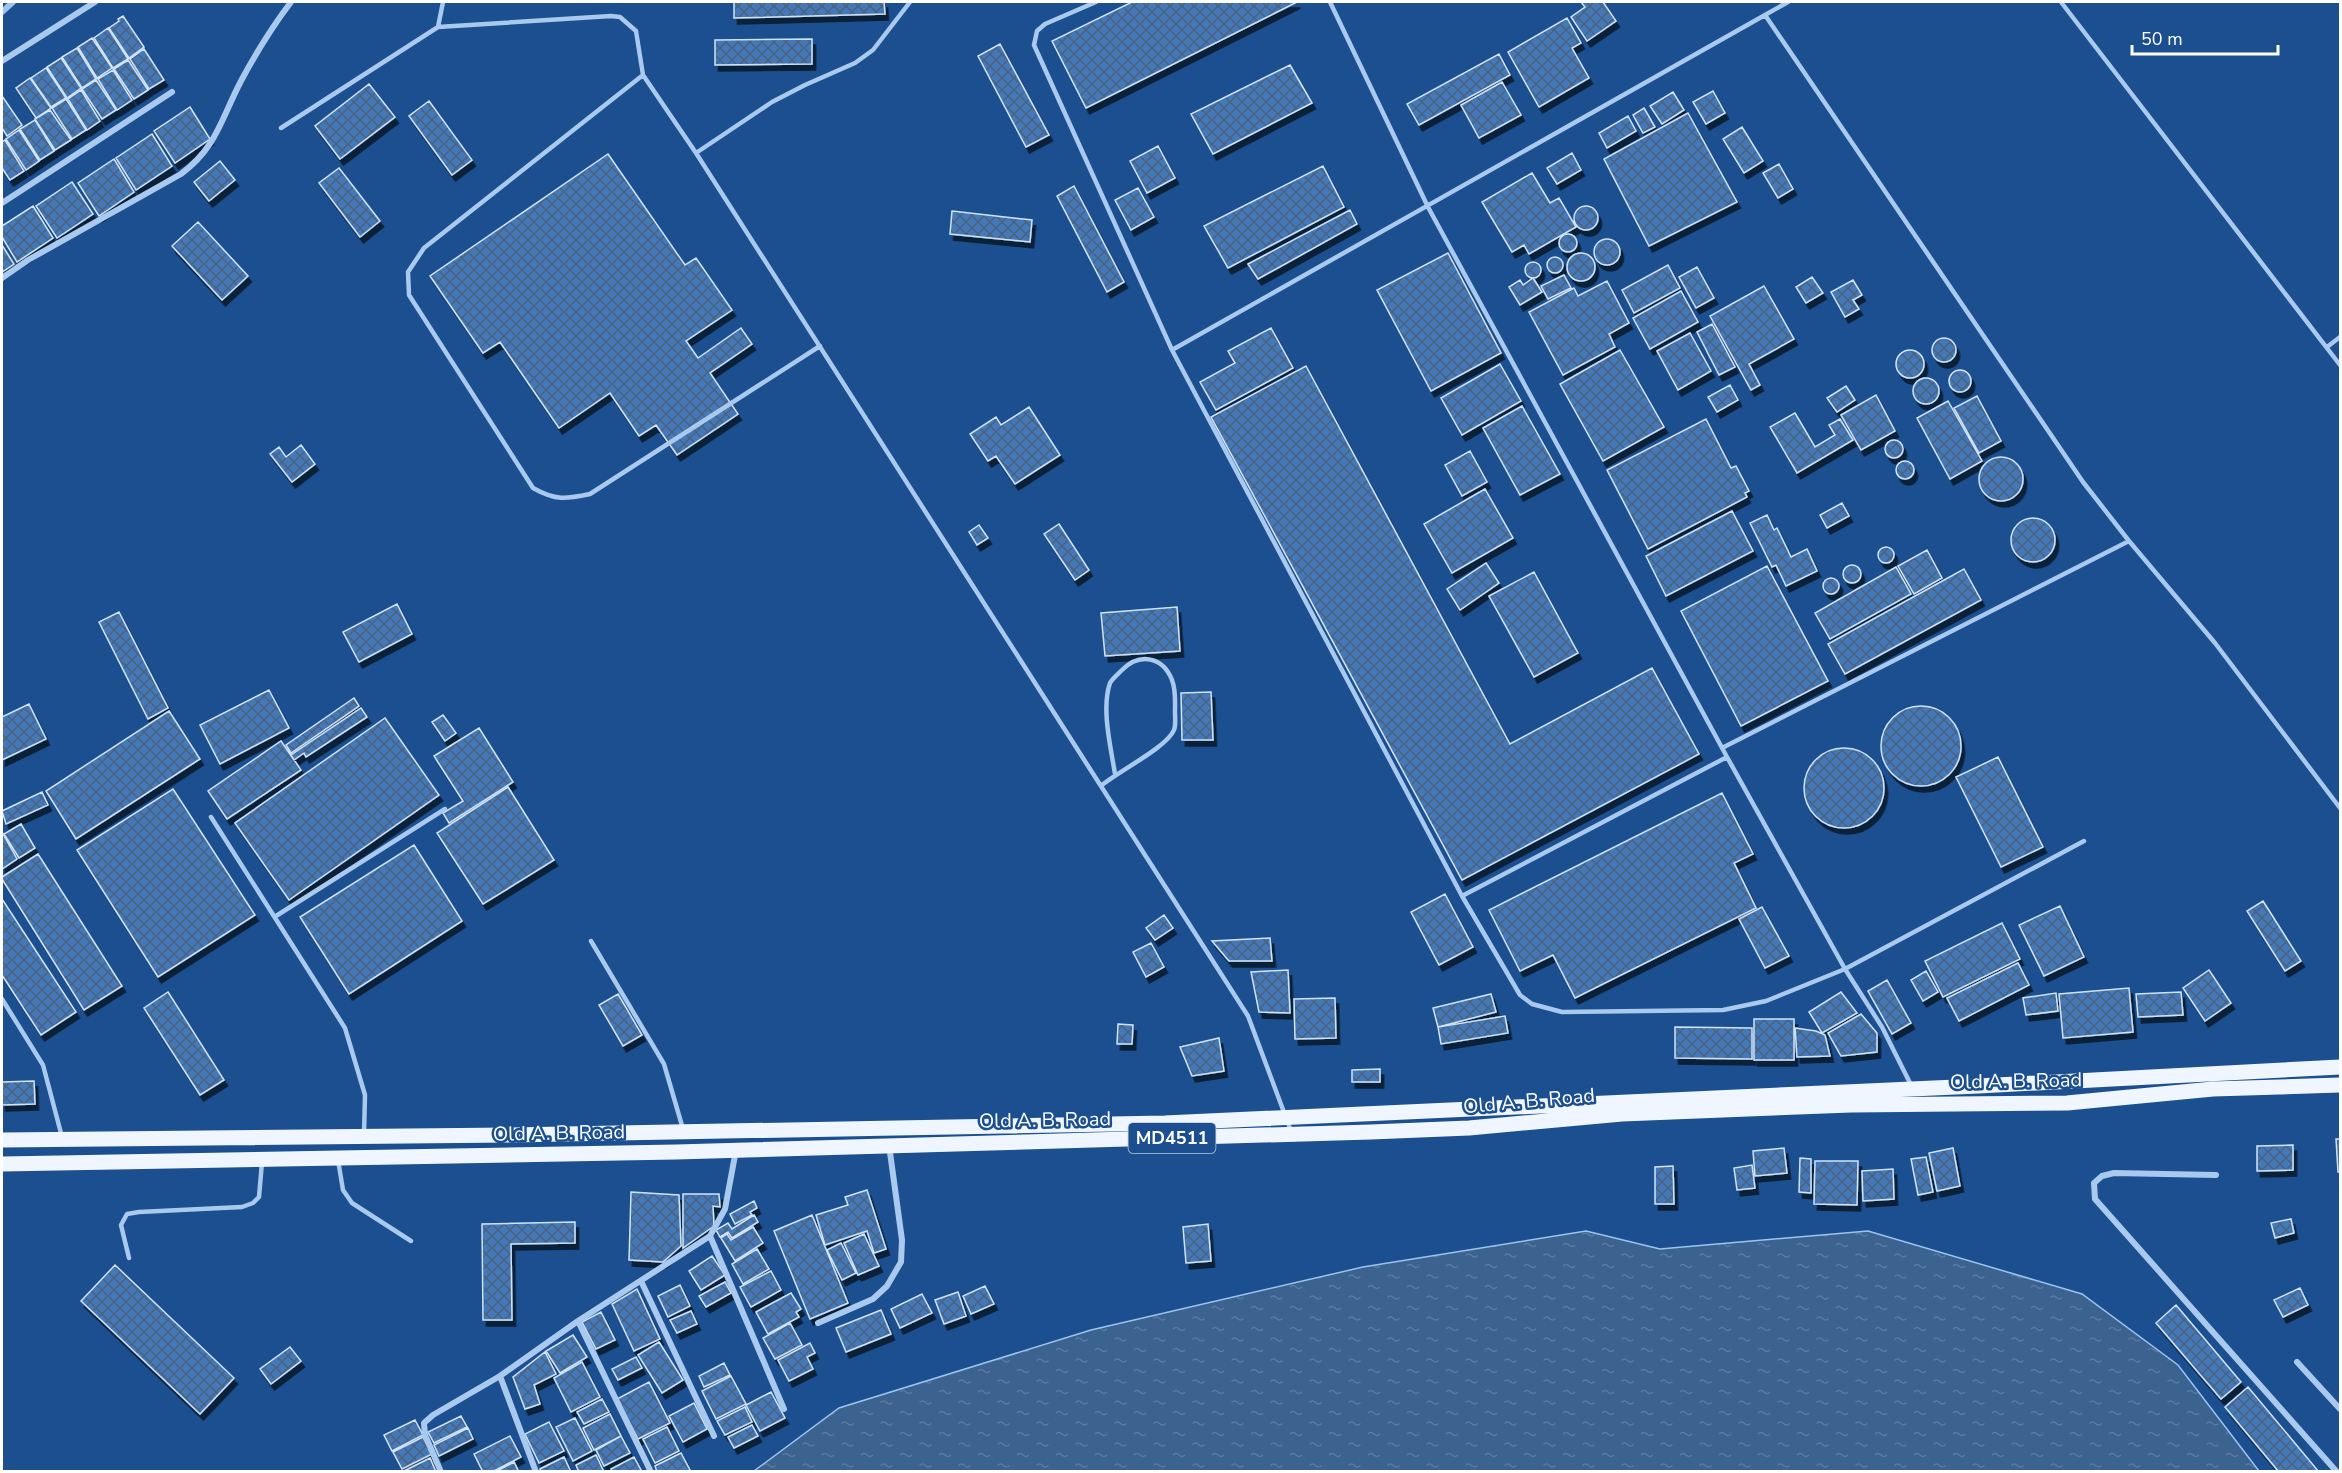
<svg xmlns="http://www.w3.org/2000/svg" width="2342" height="1473" font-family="'Nunito Sans',sans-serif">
  <defs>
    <pattern id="water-ripples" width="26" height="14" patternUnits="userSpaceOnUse" patternTransform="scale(1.5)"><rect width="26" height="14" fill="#3c6290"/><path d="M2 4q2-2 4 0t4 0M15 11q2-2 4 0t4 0" fill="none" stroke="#597aa1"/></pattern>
    <pattern id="building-cross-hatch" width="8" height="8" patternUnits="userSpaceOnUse" patternTransform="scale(1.5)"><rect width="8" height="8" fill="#4478b7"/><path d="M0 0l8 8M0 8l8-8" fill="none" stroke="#486282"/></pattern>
    <filter id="shadow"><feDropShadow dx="3.5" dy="6" stdDeviation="0" flood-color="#0009"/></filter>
  </defs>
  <rect width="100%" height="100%" fill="#1b4f8f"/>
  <path fill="url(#water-ripples)" stroke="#9cc4f0" stroke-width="1.5" d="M1586 1231 1660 1249 1868 1231 2082 1294 2178 1365 2259 1471H754L839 1408 1091 1330 1363 1267Z"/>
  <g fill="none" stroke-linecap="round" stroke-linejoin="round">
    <path stroke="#9cc4f0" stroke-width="6" d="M2 12 13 2"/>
  </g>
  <path fill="url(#building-cross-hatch)" stroke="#cfe3fa" stroke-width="1.5" filter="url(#shadow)" d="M734 2H884L885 14 734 18Z
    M1132 2H1297L1086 108 1052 41Z
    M1581 2H1603L1616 21 1587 41 1571 17 1585 7Z
    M123 16 144 47 129 58 109 28 119 21 118 19Z
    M1567 18 1581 43 1572 48 1589 78 1539 107 1508 52Z
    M108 28 128 59 113 68 94 38Z
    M92 38 112 68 97 78 78 47Z
    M812 39V64L715 65V40Z
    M1000 44 1049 135 1026 147 978 56Z
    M77 48 96 79 82 88 62 57Z
    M144 49 164 80 149 89 130 59Z
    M1499 54 1510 75 1419 125 1407 104Z
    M61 58 81 88 67 98 47 67Z
    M128 60 148 90 134 99 114 69Z
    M1290 65 1312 103 1213 154 1191 114Z
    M46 68 66 98 51 107 31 78Z
    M113 70 132 100 117 110 98 79Z
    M30 78 51 108 36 118 16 88Z
    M96 80 116 110 102 119 82 89Z
    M1502 82 1521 115 1479 138 1461 105Z
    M369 84 395 117 340 159 315 126Z
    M81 90 100 121 87 130 68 99Z
    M1713 91 1725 113 1706 124 1693 102Z
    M1673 92 1684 110 1662 124 1650 106Z
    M2 96 22 125 7 136 2 128Z
    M66 99 86 130 72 139 52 108Z
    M429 101 472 160 452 175 409 116Z
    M190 107 210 139 175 163 154 131Z
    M1644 108 1655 127 1643 133 1633 115Z
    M50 110 71 140 55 150 35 119Z
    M1688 113 1737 202 1649 246 1604 159Z
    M1628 116 1636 131 1607 148 1599 133Z
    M35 120 54 151 40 160 20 129Z
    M1742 127 1763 161 1744 173 1723 139Z
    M19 130 39 161 26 170 6 139Z
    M152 134 172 166 136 190 116 158Z
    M5 140 24 171 10 180 2 168V142Z
    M1158 146 1175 178 1147 193 1130 161Z
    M1572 153 1581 170 1557 184 1547 168Z
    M608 154 685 265 696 258 732 310 686 341 698 358 741 328 752 344 710 373 738 414 677 455 656 425 639 436 610 393 559 428 500 342 483 353 430 276Z
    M114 159 134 192 99 216 78 183Z
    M220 161 235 180 209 201 194 182Z
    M1779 164 1793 189 1778 198 1763 173Z
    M1323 166 1344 207 1228 268 1204 226Z
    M339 168 380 221 360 237 319 183Z
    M1532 173 1550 203 1559 198 1576 227 1529 254 1524 245 1512 252 1482 202Z
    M72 182 93 214 57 238 36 206Z
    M1074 186 1124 282 1107 292 1057 196Z
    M1138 188 1154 217 1131 230 1115 200Z
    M1574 218a12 12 0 1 1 24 0a12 12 0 1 1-24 0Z
    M33 206 53 238 17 262 2 237V226Z
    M1350 210 1357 224 1258 279 1248 264Z
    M952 211 1032 220 1030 242 950 234Z
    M198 222 248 276 222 300 172 246Z
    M1559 243a9 9 0 1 1 18 0a9 9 0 1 1-18 0Z
    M1594 252a13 13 0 1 1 26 0a13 13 0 1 1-26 0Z
    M2 245 14 264 2 272Z
    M1448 253 1501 353 1431 391 1377 290Z
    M1567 267a14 14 0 1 1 28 0a14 14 0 1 1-28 0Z
    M1547 265a8 8 0 1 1 16 0a8 8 0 1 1-16 0Z
    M1525 270a8 8 0 1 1 16 0a8 8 0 1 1-16 0Z
    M1668 265 1680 288 1634 313 1622 290Z
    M1697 267 1714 298 1696 308 1679 277Z
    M1564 275 1571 288 1548 299 1541 286Z
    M1812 277 1823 293 1806 303 1796 287Z
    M1533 278 1542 292 1520 305 1509 287 1520 280 1523 285Z
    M1853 280 1862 295 1853 300 1859 309 1845 317 1831 292Z
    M1607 281 1629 323 1609 334 1615 347 1563 375 1529 312 1574 288 1578 296Z
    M1764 286 1794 339 1749 364 1760 385 1751 390 1710 316Z
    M1681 291 1698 322 1650 349 1633 318Z
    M1712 324 1735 367 1719 375 1697 332Z
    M1271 328 1293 368 1216 410 1200 382 1235 363 1228 351Z
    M1690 333 1711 371 1678 390 1657 351Z
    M1932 350a12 12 0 1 1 24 0a12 12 0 1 1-24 0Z
    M1896 364a14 14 0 1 1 28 0a14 14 0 1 1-28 0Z
    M1620 350 1664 427 1603 461 1560 384Z
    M1500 364 1521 401 1462 435 1441 398Z
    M1306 366 1510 744 1652 668 1699 754 1462 880 1211 417Z
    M1949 381a11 11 0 1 1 22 0a11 11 0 1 1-22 0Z
    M1913 391a13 13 0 1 1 26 0a13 13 0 1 1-26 0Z
    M1730 385 1738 400 1717 412 1708 397Z
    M1846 386 1855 400 1837 412 1827 398Z
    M1876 395 1895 431 1861 450 1841 415Z
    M1977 396 2001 441 1979 453 1954 408Z
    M1948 401 1982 461 1950 479 1917 418Z
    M1522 406 1560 474 1520 495 1483 428Z
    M1029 407 1060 455 1015 484 996 456 988 461 970 434 996 417 1001 425Z
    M1795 413 1815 447 1835 435 1829 425 1840 419 1853 440 1797 473 1770 427Z
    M1706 419 1731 468 1736 466 1749 491 1745 493 1747 497 1648 549 1607 470Z
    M1885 449a9 9 0 1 1 18 0a9 9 0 1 1-18 0Z
    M301 445 315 464 292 482 270 454 279 447 286 457Z
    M1470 451 1487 482 1462 496 1445 465Z
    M1979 479a22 22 0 1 1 44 0a22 22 0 1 1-44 0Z
    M1896 470a9 9 0 1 1 18 0a9 9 0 1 1-18 0Z
    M1485 489 1513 538 1452 573 1424 524Z
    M1842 503 1849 516 1827 528 1820 515Z
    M1732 511 1753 551 1666 596 1646 556Z
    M1767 515 1774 530 1777 528 1791 557 1807 549 1817 571 1786 586 1776 565 1772 567 1750 523Z
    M2011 540a22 22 0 1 1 44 0a22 22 0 1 1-44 0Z
    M1059 524 1089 570 1075 580 1044 534Z
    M979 525 988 538 977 545 969 532Z
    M1878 555a8 8 0 1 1 16 0a8 8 0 1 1-16 0Z
    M1927 550 1942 578 1914 594 1898 566Z
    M1486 563 1499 583 1460 610 1447 589Z
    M1843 574a9 9 0 1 1 18 0a9 9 0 1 1-18 0Z
    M1767 566 1828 681 1741 726 1681 611Z
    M1896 567 1911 594 1830 639 1815 613Z
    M1964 569 1981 600 1845 674 1828 644Z
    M1534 572 1578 653 1534 677 1489 596Z
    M1823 586a8 8 0 1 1 16 0a8 8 0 1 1-16 0Z
    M397 604 412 634 359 662 343 632Z
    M1177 607 1180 651 1105 656 1101 613Z
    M119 612 168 708 148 719 99 622Z
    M269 690 289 728 220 764 200 725Z
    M1211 692 1213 740H1182L1181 693Z
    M354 698 359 706 291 753 286 745Z
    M29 704 46 739 2 760V717Z
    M1881 746a40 40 0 1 1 80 0a40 40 0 1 1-80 0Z
    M361 708 367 717 306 757 304 753 294 760 291 755Z
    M169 711 200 759 76 839 46 791Z
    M443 715 456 733 445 741 432 722Z
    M385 718 439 795 289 900 235 823Z
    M479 728 513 782 449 823 443 813 463 801 434 756Z
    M281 741 301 770 227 819 208 791Z
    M1804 788a40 40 0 1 1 80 0a40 40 0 1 1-80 0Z
    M1998 757 2043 847 2001 867 1956 777Z
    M508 787 554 860 483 904 437 833Z
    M173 789 255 915 158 977 77 850Z
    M42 792 48 805 6 824 2 811Z
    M1722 793 1753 854 1734 863 1756 908 1575 998 1553 955 1520 971 1489 910Z
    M21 824 35 848 19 858 4 834Z
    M2 832 17 859 2 869Z
    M414 845 462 921 349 994 300 917Z
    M38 854 122 986 84 1010 2 879V877Z
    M1445 894 1473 947 1439 965 1411 912Z
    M2 899 76 1012 41 1035 2 975Z
    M2263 901 2301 961 2285 971 2247 911Z
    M2060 906 2084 957 2044 976 2019 925Z
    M1762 907 1789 956 1765 968 1739 919Z
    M1164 915 1173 928 1155 940 1146 928Z
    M2002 923 2020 959 1943 997 1925 961Z
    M1270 938 1272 961H1229L1212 941Z
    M1151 943 1164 967 1146 977 1133 952Z
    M2018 963 2029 985 1959 1021 1947 998Z
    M1288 970 1290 1013 1259 1012 1251 972Z
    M2209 970 2231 1003 2205 1021 2183 988Z
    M1926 971 1938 992 1923 1001 1911 980Z
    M1887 980 1911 1023 1892 1034 1868 991Z
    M2129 988 2133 1032 2063 1038 2059 994Z
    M168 992 224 1080 200 1095 144 1008Z
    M1841 992 1857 1013 1822 1033 1809 1012Z
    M2181 992 2183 1015 2138 1017 2136 994Z
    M2056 993 2058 1011 2026 1015 2023 998Z
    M618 994 642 1035 623 1046 599 1005Z
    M1491 994 1496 1012 1438 1027 1433 1008Z
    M1335 998 1336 1038 1295 1039 1294 999Z
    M1861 1014 1877 1033V1052L1841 1056 1828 1033Z
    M1505 1016 1508 1033 1441 1044 1438 1027Z
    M1754 1019H1794V1060H1754Z
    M1118 1024 1133 1025 1132 1044H1117Z
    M1675 1027 1752 1028V1059L1675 1058Z
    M1795 1028 1816 1031 1825 1035 1830 1056 1797 1057Z
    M1219 1038 1224 1071 1192 1076 1180 1047Z
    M1380 1069V1082H1352V1070Z
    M34 1081 35 1104 2 1105V1082Z
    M2336 1139H2340V1172H2338Z
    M2293 1145V1170L2257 1171V1146Z
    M1784 1148 1787 1173 1755 1176 1753 1151Z
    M1953 1148 1960 1186 1937 1191 1929 1153Z
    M1926 1157 1933 1192 1918 1195 1911 1159Z
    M1800 1158 1811 1159V1193L1799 1192Z
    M1815 1161H1858L1857 1205 1814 1204Z
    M1752 1165 1755 1188 1737 1190 1734 1168Z
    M1673 1166 1674 1204H1655V1167Z
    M1893 1169 1894 1199 1863 1201 1862 1171Z
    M867 1190 886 1249 874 1253 867 1231 825 1245 816 1215 848 1205 845 1197Z
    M631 1192 679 1195 681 1246 663 1262 629 1260Z
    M683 1194H719L720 1207 713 1206 714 1226 683 1248Z
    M754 1201 757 1208 750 1212 752 1215 735 1224 730 1214Z
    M754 1215 758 1222 732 1238 728 1232 720 1237 716 1230 728 1223 732 1229Z
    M812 1215 848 1303 810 1319 774 1231Z
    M2291 1219 2294 1233 2275 1238 2271 1223Z
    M575 1222V1243L511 1244 512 1320H483L482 1224Z
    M1208 1224 1211 1261 1186 1263 1183 1227Z
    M753 1227 763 1243 735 1261 721 1238 727 1234 731 1240Z
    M864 1234 879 1266 858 1275 844 1243Z
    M841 1243 856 1273 842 1280 827 1250Z
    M757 1249 769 1269 743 1284 732 1264Z
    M712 1256 725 1275 701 1290 689 1271Z
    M115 1265 234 1378 200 1414 81 1301Z
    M771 1271 781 1290 751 1307 740 1287Z
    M725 1282 731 1293 706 1307 699 1296Z
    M680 1285 690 1306 668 1317 658 1296Z
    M985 1286 994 1304 971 1314 963 1296Z
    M2300 1288 2308 1305 2283 1317 2274 1300Z
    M637 1289 660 1339 634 1351 612 1304Z
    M958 1292 966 1316 944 1324 935 1300Z
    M791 1293 801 1309 796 1312 799 1317 768 1334 756 1312Z
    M922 1294 932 1313 900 1328 891 1309Z
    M2176 1305 2241 1382 2221 1399 2156 1323Z
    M881 1310 891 1334 846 1352 836 1328Z
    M691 1311 697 1324 677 1333 670 1320Z
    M601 1312 615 1340 596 1349 582 1322Z
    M790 1323 802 1345 775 1359 763 1338Z
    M573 1335 587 1357 560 1373 546 1351Z
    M659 1342 683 1380 662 1393 638 1355Z
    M810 1343 815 1353 807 1357 813 1369 789 1381 778 1360Z
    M290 1347 301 1361 271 1384 260 1369Z
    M545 1352 556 1374 534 1385 540 1404 525 1409 513 1377Z
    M636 1357 642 1368 618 1380 612 1369Z
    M582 1362 600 1397 571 1412 554 1378Z
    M724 1363 730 1375 704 1387 699 1376Z
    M731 1376 746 1404 716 1419 702 1391Z
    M649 1382 670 1423 638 1439 617 1399Z
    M2248 1387 2319 1472H2279L2225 1407Z
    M771 1392 785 1418 760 1431 746 1405Z
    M602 1399 609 1412 584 1424 577 1412Z
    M694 1403 707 1429 683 1442 669 1416Z
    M745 1407 752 1422 725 1435 717 1421Z
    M610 1414 621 1436 594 1450 583 1428Z
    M461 1416 467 1427 434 1443 428 1432Z
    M575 1418 592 1451 573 1461 556 1427Z
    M415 1420 423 1435 392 1451 384 1435Z
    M549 1422 564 1451 539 1463 525 1434Z
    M752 1425 758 1436 734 1448 728 1437Z
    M667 1427 679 1451 655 1463 643 1439Z
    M468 1428 473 1439 439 1456 434 1445Z
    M510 1436 521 1457 492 1472H483L474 1454Z
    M621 1436 630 1453 604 1466 596 1450Z
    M423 1437 432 1454 402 1469 393 1452Z
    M681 1453 691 1472H657L655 1466Z
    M596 1455 604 1472H579L576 1465Z
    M564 1457 571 1472H541L540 1469Z
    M634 1457 641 1470 637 1472H612L611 1469Z
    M430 1458 436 1472H404V1471Z
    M514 1462 519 1472H495Z"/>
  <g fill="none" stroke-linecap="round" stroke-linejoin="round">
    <path stroke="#a9c9ee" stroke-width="4.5" d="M1096 2 1045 24 1037 31 1034 45 1172 350
      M1330 2 1428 207 1727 757 1845 969 1882 1027 1911 1085
      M2061 2 2340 365
      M1765 15 1788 2
      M438 27 443 2
      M643 75 424 248 408 272 409 295 533 488C556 501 566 499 590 494L820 346
      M281 128 438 27 611 16 620 17 636 31 643 75 696 153 1248 1016 1291 1131
      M696 153 772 102 805 85 855 63 873 50 910 2
      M2327 347 2340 337
      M2129 541 2215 643 2340 808
      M1722 748 2129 541 2083 482 1765 15 1172 350 1462 896 1727 757
      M1102 785C1119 771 1167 747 1174 730 1176 725 1175 718 1175 712 1175 702 1176 690 1172 680 1163 657 1140 652 1122 670 1118 674 1112 679 1110 683 1101 709 1111 748 1115 774
      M211 817 345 1028 365 1095 364 1134
      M1462 896 1520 995 1532 1004 1562 1012 1723 1010 1766 1001 1845 969 2084 841
      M276 916 445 809
      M591 941 664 1064 683 1129
      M2 999 43 1065 62 1137
      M338 1160 343 1190 352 1203 411 1241
      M129 1258 121 1225 127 1214 139 1212 242 1207 253 1203 259 1197 262 1162"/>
    <path stroke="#a9c9ee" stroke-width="6" d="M2 61 95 2
      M2 203 172 92
      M2 278 28 260 181 174C217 147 221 119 241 81 256 53 272 27 291 2
      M2216 1175 2114 1173 2102 1176 2094 1183 2095 1199 2337 1472
      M710 1236 784 1409
      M641 1281 714 1436
      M578 1321 651 1472
      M818 1323 873 1299 887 1286 901 1262 902 1240 889 1145
      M2297 1362 2340 1409
      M500 1376 536 1472
      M441 1472 425 1435 424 1423 433 1415 500 1376 578 1321 710 1236 725 1209 736 1150"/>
    <path stroke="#f0f6ff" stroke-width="15" d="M2 1140 511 1135 1165 1123 1978 1086 2340 1067
      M2 1164 676 1152 1371 1132 1469 1128 1622 1114 1851 1105 2067 1103 2213 1089 2340 1085"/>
  </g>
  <g text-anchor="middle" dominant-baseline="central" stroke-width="5" stroke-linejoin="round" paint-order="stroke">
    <rect fill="#1b4f8f" stroke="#bbcadd" stroke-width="1.5" x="1128.5" y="1123" width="87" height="30" rx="4.5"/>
    <g font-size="18" font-weight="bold" fill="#fff">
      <text x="1172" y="1138">MD4511</text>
    </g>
    <g font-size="20" fill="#fff" stroke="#1b4f8f">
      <text transform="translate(2016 1081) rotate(-1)">Old A. B. Road</text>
      <text transform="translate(1529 1101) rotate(-5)">Old A. B. Road</text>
      <text transform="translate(1045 1120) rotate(-1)">Old A. B. Road</text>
      <text transform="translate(559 1133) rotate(-1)">Old A. B. Road</text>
    </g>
  </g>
  <rect width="2342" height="1473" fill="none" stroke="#ffffff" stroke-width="6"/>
  <path d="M2132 45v9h146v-9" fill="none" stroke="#ffffff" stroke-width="3"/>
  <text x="2141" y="45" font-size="18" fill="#ffffff" stroke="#1b4f8f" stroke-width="4.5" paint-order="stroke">50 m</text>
</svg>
